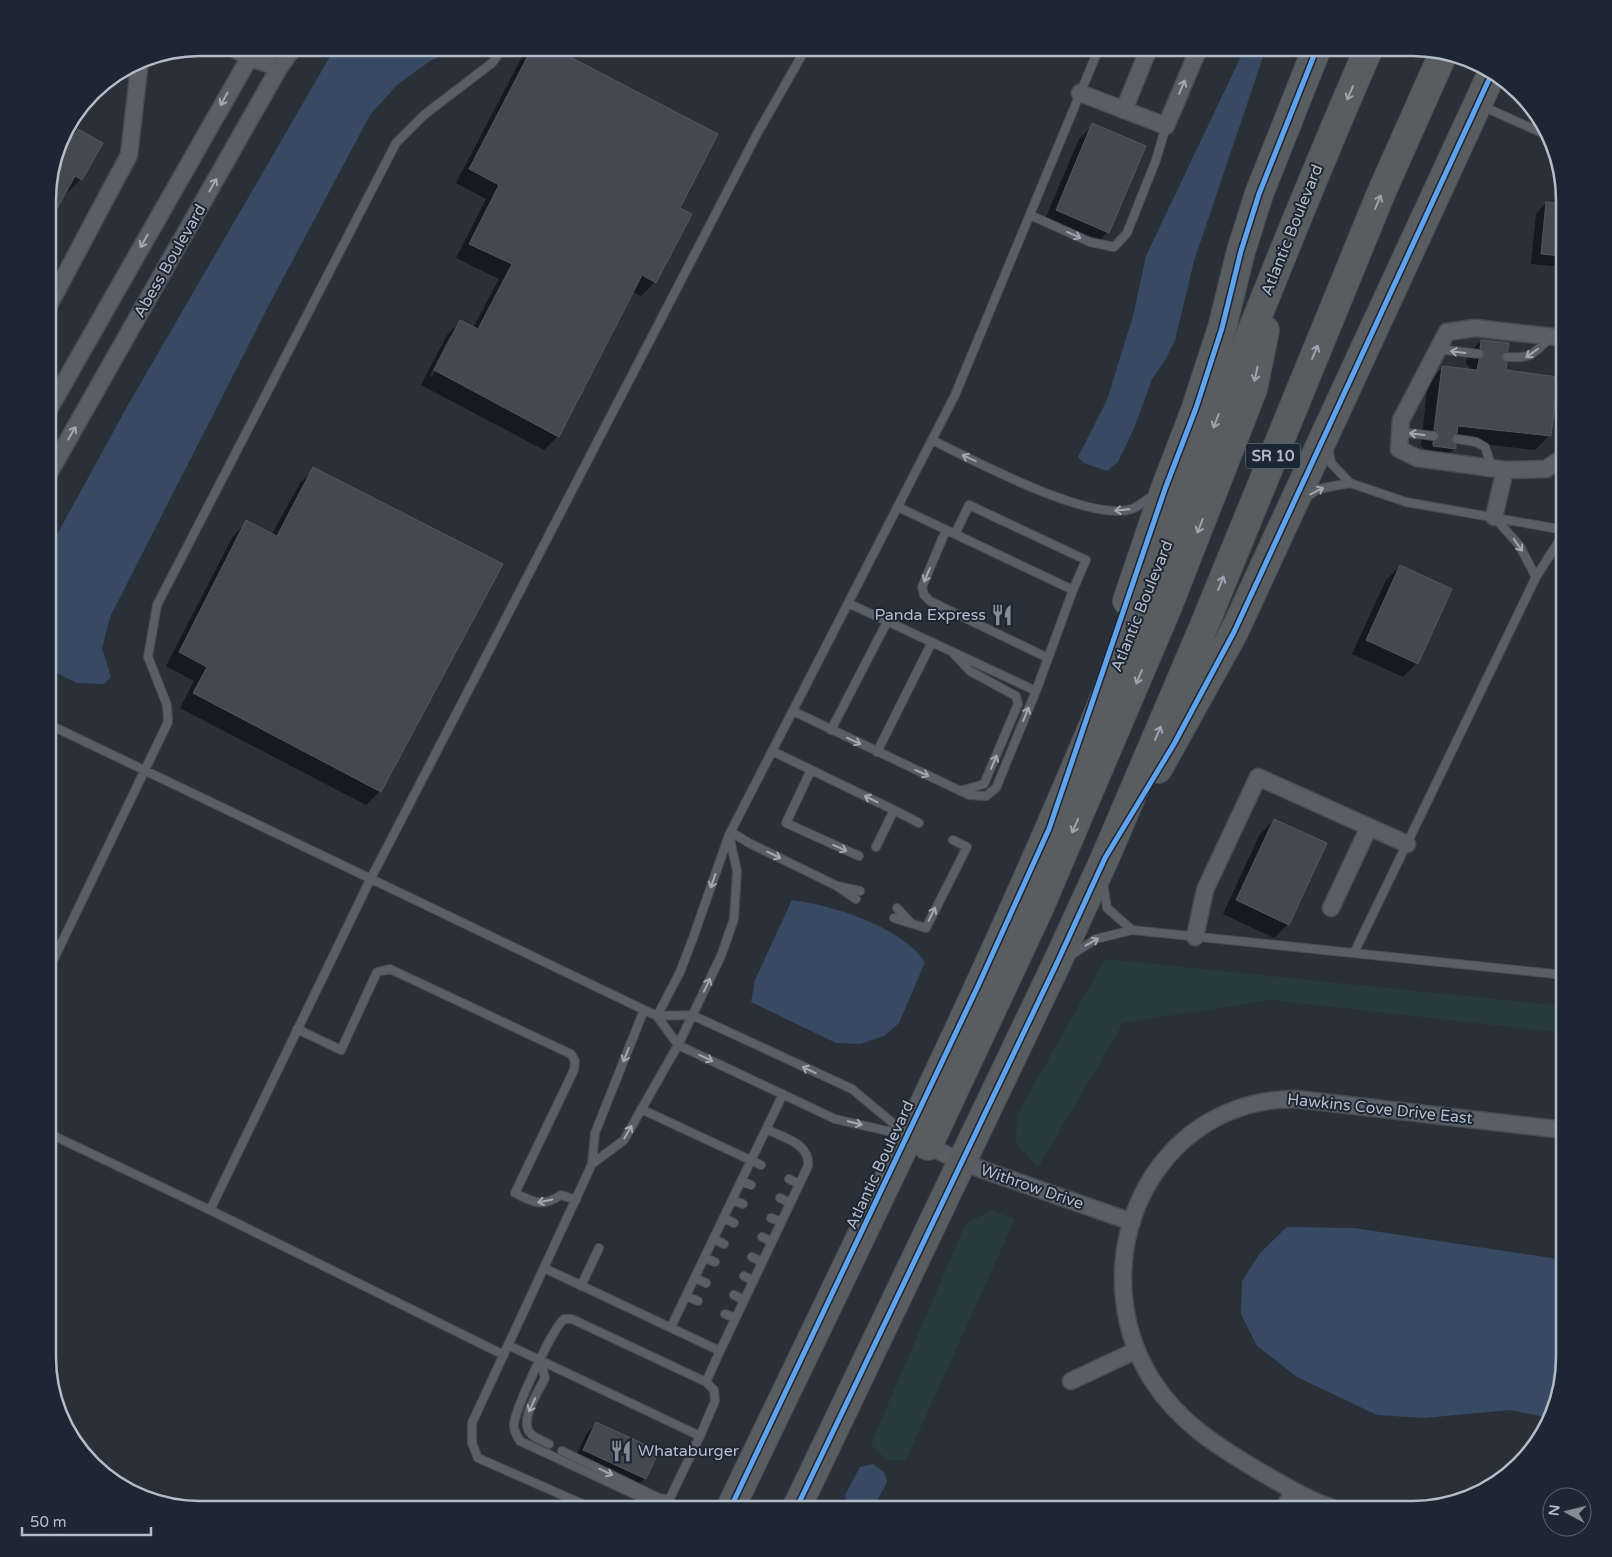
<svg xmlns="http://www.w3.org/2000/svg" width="1612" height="1557" font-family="'Varela Round',sans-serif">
  <rect width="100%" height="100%" fill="#2a3038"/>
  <path fill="#273a3e" d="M1105 959 1564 1006V1033L1270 1000 1123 1023 1038 1168 1016 1144 1017 1115Z
    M990 1210 1015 1219 906 1460H887L871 1444 965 1225Z"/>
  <path fill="#384963" d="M335 48H457L430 61 397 85 370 115 271 301 111 615 102 648 111 677 104 684 77 683 48 669V551L128 405Z
    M1245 48H1266L1194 261 1175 340 1166 359 1152 379 1135 426 1118 462 1107 471 1084 463 1078 457 1107 400 1133 316 1146 256Z
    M792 900C832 905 902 927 925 962L899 1023 884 1036 860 1044 836 1043 751 1002 755 980Z
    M1287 1227 1354 1228 1564 1260V1356L1551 1418 1510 1410 1424 1418 1377 1415 1297 1377 1257 1346 1241 1314 1242 1281 1260 1253Z
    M873 1464 884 1472 887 1482 873 1509H843L846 1493 860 1467Z"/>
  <path fill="#0007" fill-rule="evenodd" d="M530 48H550L717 134 678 208 655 282 641 296 633 292 558 436 544 450 421 385 447 335 461 321 473 328 499 279 456 258 486 199 456 183 523 55ZM450 336H453L432 377 430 375Z
    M1093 125 1108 232 1094 246 1043 224 1079 139Z
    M68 126 101 144 81 179 60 200 48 222V190L63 133Z
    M1546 203 1564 205V267L1531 264 1536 214Z
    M1481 341 1507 351 1500 357 1504 372 1556 378 1549 436 1535 450 1451 440 1454 449 1440 463 1419 457 1426 451 1421 445 1428 382 1443 367 1469 371 1471 369 1466 363 1467 355Z
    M314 469 380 791 366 805 180 708 194 681 166 666 233 536 247 522 272 534 300 483Z
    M1400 566 1417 663 1403 677 1352 654 1386 580Z
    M1274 820 1288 924 1274 938 1223 914 1260 834Z
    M596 1424 645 1478 635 1489 574 1461 586 1434Z"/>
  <path fill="#444950" stroke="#52575f" d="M532 48H553L718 134 680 208 692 214 656 283 642 275 559 437 434 370 460 320 478 329 512 264 469 244 499 185 469 169Z
    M1092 123 1146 146 1109 233 1056 210Z
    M66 129 75 134 78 129 103 143 82 180 75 176 48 225V190Z
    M1546 202 1564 204V256L1541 254Z
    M1481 340 1509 343 1508 351 1501 356 1502 360 1507 363 1506 370 1558 377 1551 436 1458 426 1457 433 1451 439 1456 445V449L1433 446V442L1439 437V433L1434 430 1442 366 1477 370 1479 360 1485 354 1480 348Z
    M313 467 503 564 381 792 193 693 207 667 179 652 246 520 277 536Z
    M1400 565 1452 589 1418 664 1366 640Z
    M1274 819 1327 843 1289 925 1236 900Z
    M596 1422 659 1451 646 1479 583 1450Z"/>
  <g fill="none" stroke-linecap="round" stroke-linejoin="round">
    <g stroke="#484c53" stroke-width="10">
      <path id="lane" d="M1482 106 1549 136
        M1030 215 1090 242 1114 247 1127 233 1156 160 1166 126
        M1438 349 1479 354
        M1507 357C1531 359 1533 354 1550 338
        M1400 432 1434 436
        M1457 439 1476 442 1485 447 1492 468
        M932 440C973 460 1090 523 1132 509 1139 506 1147 499 1155 495
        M1328 447 1331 463 1350 483 1406 502 1564 530
        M1307 497 1318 489 1350 483
        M898 507 919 517 1073 590 1086 560 969 505 955 534
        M1494 517 1519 545 1536 577
        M946 530 922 587 924 595 930 601 1048 658
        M954 654 970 671 1016 696 1018 704 984 784 960 791
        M1036 691 1073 590
        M793 711 969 795 986 796 996 788 1036 691 848 603
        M48 724 657 1016 692 1015 852 1089 906 1134
        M831 730 887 622
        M772 751 894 810 876 847
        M877 752 932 642
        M811 770 786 823 859 856
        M894 810 919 823
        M731 832 749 843 837 886 856 899
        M1103 884 1107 908 1132 930
        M837 886 860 891
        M897 908 911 923
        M894 918 926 928 967 847 953 840
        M1354 953 1536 577 1564 533
        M1071 955 1096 939 1132 930 1564 975
        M48 971 168 722 167 705 148 657 157 605 396 143 424 115 492 63 503 48
        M657 1016 680 972 693 938 729 835 955 395 1099 48
        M657 1016 678 1045 835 1119 905 1135
        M297 1029 341 1050 377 972 390 969 571 1054 575 1061 574 1070 515 1193C534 1202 541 1208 561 1195L576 1200
        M641 1109 761 1165
        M48 1133 210 1210 504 1355
        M592 1164 624 1140 678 1045 721 956 734 919 737 871 729 835
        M789 1179 799 1184
        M742 1181 751 1185
        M780 1198 790 1203
        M732 1200 743 1204
        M210 1210 370 880 757 134 806 48
        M724 1218 734 1223
        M771 1218 781 1222
        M762 1237 772 1242
        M714 1239 724 1244
        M752 1257 762 1262
        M705 1258 715 1262
        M544 1268 720 1351 808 1166C810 1143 784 1138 766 1129
        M744 1276 753 1281
        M695 1278 706 1283
        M581 1286 599 1248
        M734 1295 744 1300
        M686 1296 698 1301
        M725 1314 735 1318
        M671 1327 783 1094
        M508 1345 700 1436 669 1500 655 1504 520 1441C516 1434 512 1428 515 1419 520 1400 551 1331 564 1319H572L706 1382 714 1390 715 1401 700 1436
        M540 1360 545 1378C539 1391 518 1421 531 1434 535 1438 543 1441 549 1444
        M706 1382 720 1351
        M562 1451 659 1498 669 1500
        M594 1509 478 1458 472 1443V1423L592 1164 595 1133 644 1010"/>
    </g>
    <g stroke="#484c53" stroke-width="19">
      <path id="street" d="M233 48 248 57 279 68
        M1080 93 1166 126 1199 48
        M1124 110 1149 48
        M48 307 129 155 140 60
        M1564 338 1475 328 1447 332 1401 420 1399 449 1417 458 1505 470 1546 469 1564 457
        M48 411 255 48
        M48 475 279 68 293 48
        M1494 517 1505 470
        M1331 908 1369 827
        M1195 937 1205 890 1258 777 1407 844
        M921 1142 961 1162 1132 1222
        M1071 1381 1137 1350
        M1283 1509 1294 1491
        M1335 1509C1310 1501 1287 1487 1264 1474 1220 1448 1180 1424 1152 1380 1079 1263 1150 1099 1296 1099L1564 1130"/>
    </g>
    <g stroke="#474c53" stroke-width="30">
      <path id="highway" d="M1127 601 1165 489 1196 408 1222 328 1241 251 1259 194 1317 48
        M1158 769 1234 632 1492 73
        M928 1146 1038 911 1168 606 1253 389 1265 330
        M730 1509C838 1283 950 1057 1050 827 1162 569 1257 305 1369 48
        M796 1509 1056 965 1105 858 1204 626 1382 191 1443 54"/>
    </g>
    <use href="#lane" stroke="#5a5e66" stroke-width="8"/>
    <use href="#street" stroke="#5a5e66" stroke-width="16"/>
    <use href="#highway" stroke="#5a5d60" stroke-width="28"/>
    <g stroke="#1d2633" stroke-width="8">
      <path id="cycleway" d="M730 1509 978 986 1049 829 1165 489 1196 408 1222 328 1241 251 1259 194 1317 48
        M796 1509 1056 965 1105 858 1174 744 1234 632 1492 73"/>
    </g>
    <use href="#cycleway" stroke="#60a3ed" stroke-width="5"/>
  </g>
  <defs><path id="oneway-shaft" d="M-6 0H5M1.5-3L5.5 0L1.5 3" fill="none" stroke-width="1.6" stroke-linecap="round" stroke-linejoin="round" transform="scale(1.25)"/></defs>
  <g stroke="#a2a9b5">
    <use href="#oneway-shaft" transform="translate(1182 87) rotate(-67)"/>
    <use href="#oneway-shaft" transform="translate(224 99) rotate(119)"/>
    <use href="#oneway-shaft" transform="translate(213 185) rotate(-60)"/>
    <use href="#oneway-shaft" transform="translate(1074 235) rotate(25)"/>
    <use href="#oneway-shaft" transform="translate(144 241) rotate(119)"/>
    <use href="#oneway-shaft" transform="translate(1458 352) rotate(-173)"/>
    <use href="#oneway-shaft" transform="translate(1532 353) rotate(145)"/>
    <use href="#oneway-shaft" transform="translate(72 433) rotate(-60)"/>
    <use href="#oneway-shaft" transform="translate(1417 434) rotate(-173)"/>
    <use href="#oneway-shaft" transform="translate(969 458) rotate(-155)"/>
    <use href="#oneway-shaft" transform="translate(1317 491) rotate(-27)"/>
    <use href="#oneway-shaft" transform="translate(1122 510) rotate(175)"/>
    <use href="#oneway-shaft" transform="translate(1518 545) rotate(55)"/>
    <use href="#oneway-shaft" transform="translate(927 575) rotate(113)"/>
    <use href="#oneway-shaft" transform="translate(1026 714) rotate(-68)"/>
    <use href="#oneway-shaft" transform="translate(854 741) rotate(25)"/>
    <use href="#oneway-shaft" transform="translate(994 762) rotate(-67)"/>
    <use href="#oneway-shaft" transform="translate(922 773) rotate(25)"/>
    <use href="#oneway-shaft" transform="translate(871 799) rotate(-154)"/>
    <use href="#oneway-shaft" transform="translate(840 848) rotate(25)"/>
    <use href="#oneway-shaft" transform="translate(774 855) rotate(26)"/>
    <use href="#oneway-shaft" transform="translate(713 881) rotate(109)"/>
    <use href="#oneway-shaft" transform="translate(932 914) rotate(-63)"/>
    <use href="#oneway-shaft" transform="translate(1092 942) rotate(-29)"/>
    <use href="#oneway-shaft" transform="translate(707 985) rotate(-65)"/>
    <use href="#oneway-shaft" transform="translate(626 1055) rotate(111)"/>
    <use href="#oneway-shaft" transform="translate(706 1058) rotate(25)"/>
    <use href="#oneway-shaft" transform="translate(809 1070) rotate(-155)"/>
    <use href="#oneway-shaft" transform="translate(855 1123) rotate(13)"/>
    <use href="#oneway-shaft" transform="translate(628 1132) rotate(-60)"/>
    <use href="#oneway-shaft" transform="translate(545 1201) rotate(168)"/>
    <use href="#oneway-shaft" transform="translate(532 1405) rotate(115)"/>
    <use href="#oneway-shaft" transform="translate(606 1472) rotate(26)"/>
  </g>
  <g stroke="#9ea4af">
    <use href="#oneway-shaft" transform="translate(1350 93) rotate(113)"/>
    <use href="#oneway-shaft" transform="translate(1378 202) rotate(-67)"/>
    <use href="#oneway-shaft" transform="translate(1315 352) rotate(-67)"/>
    <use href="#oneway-shaft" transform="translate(1256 374) rotate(102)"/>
    <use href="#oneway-shaft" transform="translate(1216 421) rotate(111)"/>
    <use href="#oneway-shaft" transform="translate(1200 526) rotate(111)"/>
    <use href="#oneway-shaft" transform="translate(1221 583) rotate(-68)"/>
    <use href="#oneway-shaft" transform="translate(1139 677) rotate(113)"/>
    <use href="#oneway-shaft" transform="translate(1158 733) rotate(-67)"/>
    <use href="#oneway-shaft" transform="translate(1075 826) rotate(114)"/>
  </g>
  <defs>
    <g id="restaurant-bare" transform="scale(1.725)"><path d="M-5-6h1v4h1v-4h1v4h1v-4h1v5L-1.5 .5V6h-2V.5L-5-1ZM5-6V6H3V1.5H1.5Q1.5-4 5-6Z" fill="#848b96" stroke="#1d2633" stroke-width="2.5" paint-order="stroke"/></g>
  </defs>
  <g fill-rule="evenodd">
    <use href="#restaurant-bare" x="1002" y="615"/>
    <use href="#restaurant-bare" x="621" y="1451"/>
  </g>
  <g text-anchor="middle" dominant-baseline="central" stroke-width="4" stroke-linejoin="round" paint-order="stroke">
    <rect fill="#1d2633" stroke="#878f9c" stroke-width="1" x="1245.5" y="443.5" width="55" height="25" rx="4"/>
    <g font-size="15" font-weight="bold" fill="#b4bcc9">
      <text x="1273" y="456">SR 10</text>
    </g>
    <g font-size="16" fill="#b4bcc9" stroke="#1d2633">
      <text transform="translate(1292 230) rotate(-68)">Atlantic Boulevard</text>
      <text transform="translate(170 261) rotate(-60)">Abess Boulevard</text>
      <text transform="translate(1142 606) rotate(-68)">Atlantic Boulevard</text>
      <text transform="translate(1380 1109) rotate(6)">Hawkins Cove Drive East</text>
      <text transform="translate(880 1165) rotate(-65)">Atlantic Boulevard</text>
      <text transform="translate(1032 1187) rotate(19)">Withrow Drive</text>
    </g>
    <g font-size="16" fill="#b4bcc9" stroke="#1d2633" text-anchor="end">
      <text x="986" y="615">Panda Express</text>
      <text x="638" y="1451" text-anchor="start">Whataburger</text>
    </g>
  </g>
  <path d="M0 0H1612V1557H0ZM200 56H1412A144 144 0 0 1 1556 200V1357A144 144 0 0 1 1412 1501H200A144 144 0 0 1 56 1357V200A144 144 0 0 1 200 56Z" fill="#1d2633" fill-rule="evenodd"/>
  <path fill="none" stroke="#b4bcc9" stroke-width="2.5" d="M200 56H1412A144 144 0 0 1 1556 200V1357A144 144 0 0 1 1412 1501H200A144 144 0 0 1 56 1357V200A144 144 0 0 1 200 56Z"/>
  <g transform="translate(1567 1512) rotate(277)"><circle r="24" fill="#1d2633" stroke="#59626f"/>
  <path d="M0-4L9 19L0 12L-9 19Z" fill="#848b96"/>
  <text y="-8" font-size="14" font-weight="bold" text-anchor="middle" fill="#b4bcc9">N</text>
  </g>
  <path d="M22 1527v8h129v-8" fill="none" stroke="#b4bcc9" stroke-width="2.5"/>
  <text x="30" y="1527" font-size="15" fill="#b4bcc9" stroke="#1d2633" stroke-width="4" paint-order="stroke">50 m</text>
</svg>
